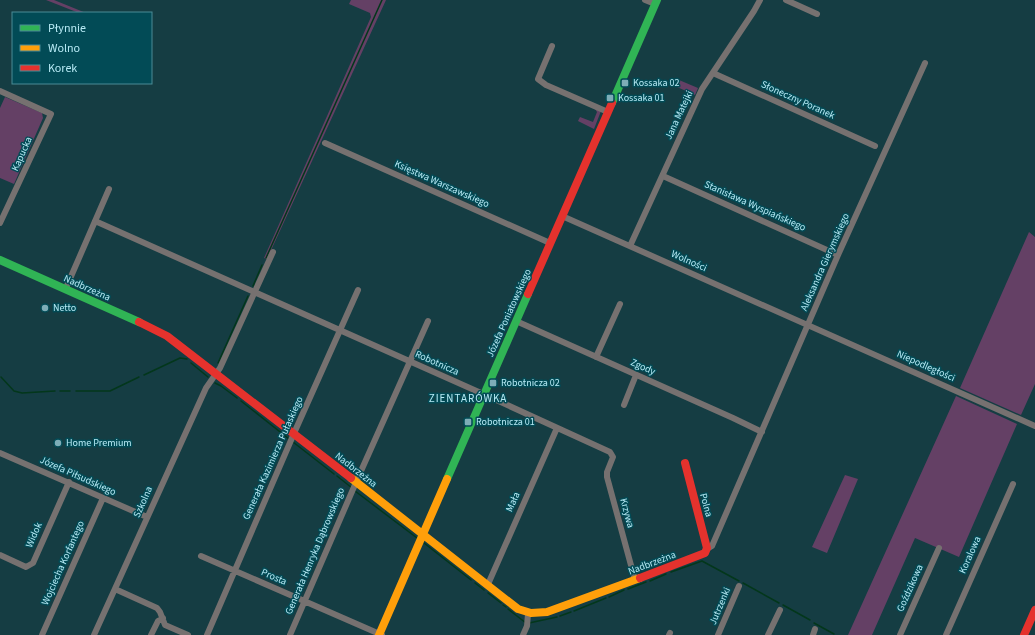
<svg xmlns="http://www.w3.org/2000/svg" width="1035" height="635" font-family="'Source Sans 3',sans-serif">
  <rect width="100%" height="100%" fill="#153d43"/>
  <path fill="#644065" d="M46 0H54L86 13H79Z
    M351 0H386L267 259 264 258 371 17 370 13 349 4Z
    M679 80 698 88 695 95 677 87Z
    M5 97 42 113 43 118 14 184 0 178V108Z
    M595 109 601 111 594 129 578 121 580 117 593 122 597 112Z
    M1029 232 1035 237V384L1021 415 960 388Z
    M956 396 1017 424 959 557 915 538 872 635H848Z
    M845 475 858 479 827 553 812 547Z"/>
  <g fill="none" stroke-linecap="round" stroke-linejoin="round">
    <path stroke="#03371b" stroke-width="1.5" d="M266 258 382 0
      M253 286 262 265
      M191 363 208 377
      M218 363 248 296
      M144 375 180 358 187 359
      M1 377 14 391 22 393 55 391
      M215 383 221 386 237 398
      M60 391H70
      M76 391H110L139 377
      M241 401 289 439
      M293 442 334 474
      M337 476 352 488
      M355 491 417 538
      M424 543 471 580
      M671 572 702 561 739 581
      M650 581 666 574
      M475 583 484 590
      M743 583 779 603
      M628 589 646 582
      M488 593 501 603
      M609 597 624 590
      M503 605 506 607
      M783 605 810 620
      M508 609 526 623
      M574 611 606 598
      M560 616 571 612
      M529 623 557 617
      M814 623 834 634"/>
    <path stroke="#767170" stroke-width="6" d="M645 0 655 4
      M786 0 817 14
      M552 46 538 79 546 85 608 112
      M713 73 875 146
      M0 91 51 114 0 223
      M325 143 550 243
      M663 176 838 255
      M562 216 1035 426
      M95 221 481 393 610 452 613 457 607 472V477L635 580
      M630 246 702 89 754 11 760 0
      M66 288 109 189
      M516 321 733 418 762 432
      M596 357 620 304
      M624 405 636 375
      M0 453 147 517
      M707 549 712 546 838 255 925 63
      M0 555 26 567 33 563 69 482
      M201 556 382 635
      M488 585 489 582 557 428
      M115 589 157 608 160 612 165 625 188 635
      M42 635 103 498
      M94 635 206 388 220 368 273 252
      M151 635 158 621 163 618
      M207 635 295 431 358 290
      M290 635 357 480 428 321
      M523 635 527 626 528 614
      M669 635 670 633
      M718 635 739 586
      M768 635 780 610
      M813 635 815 629
      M900 635 939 548
      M946 635 1013 484"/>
    <path stroke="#30b455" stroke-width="8" d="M612 103 657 0
      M0 260 139 322
      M447 479 528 294"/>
    <path stroke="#ff9f0a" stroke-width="8" d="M351 478 518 609 531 613 547 612 640 578
      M379 635 447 479"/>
    <path stroke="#e5322d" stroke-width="8" d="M528 294 612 103
      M139 322 167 336 351 478
      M640 578 705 553 707 548 685 463
      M1024 635 1035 610"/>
  </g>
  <g fill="#7eadb7" stroke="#024b56" stroke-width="1.5">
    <rect x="621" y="79" width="8" height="8" rx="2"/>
    <rect x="606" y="94" width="8" height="8" rx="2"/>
    <circle cx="45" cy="308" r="4"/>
    <rect x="489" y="379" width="8" height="8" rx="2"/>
    <rect x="464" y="418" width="8" height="8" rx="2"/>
    <circle cx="58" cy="443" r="4"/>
  </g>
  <g text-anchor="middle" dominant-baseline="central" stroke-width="3" stroke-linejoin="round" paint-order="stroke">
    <g font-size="10" fill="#b7eaf5" stroke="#024b56" text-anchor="start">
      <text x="633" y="83">Kossaka 02</text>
      <text x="618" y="98">Kossaka 01</text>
      <text x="53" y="308">Netto</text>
      <text x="501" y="383">Robotnicza 02</text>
      <text x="476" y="422">Robotnicza 01</text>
      <text x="66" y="443">Home Premium</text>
    </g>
    <g font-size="10" fill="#b7eaf5" stroke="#024b56">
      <text transform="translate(798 100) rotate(24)">Słoneczny Poranek</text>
      <text transform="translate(679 115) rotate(-65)">Jana Matejki</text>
      <text transform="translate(22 154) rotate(-66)">Kapucka</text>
      <text transform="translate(442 184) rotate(24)">Księstwa Warszawskiego</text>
      <text transform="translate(755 206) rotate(24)">Stanisława Wyspiańskiego</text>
      <text transform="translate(689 261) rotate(24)">Wolności</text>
      <text transform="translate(825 262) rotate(-66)">Aleksandra Gierymskiego</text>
      <text transform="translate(87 288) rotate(24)">Nadbrzeżna</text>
      <text transform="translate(509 313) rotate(-66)">Józefa Poniatowskiego</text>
      <text transform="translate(437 363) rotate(24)">Robotnicza</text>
      <text transform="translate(926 366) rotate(24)">Niepodległości</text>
      <text transform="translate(643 367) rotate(24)">Zgody</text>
      <text transform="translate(273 458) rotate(-66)">Generała Kazimierza Pułaskiego</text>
      <text transform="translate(356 470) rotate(38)">Nadbrzeżna</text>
      <text transform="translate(78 476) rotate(24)">Józefa Piłsudskiego</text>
      <text transform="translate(143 502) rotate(-66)">Szkolna</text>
      <text transform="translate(513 502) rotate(-66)">Mała</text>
      <text transform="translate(706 505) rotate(75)">Polna</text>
      <text transform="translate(627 513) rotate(75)">Krzywa</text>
      <text transform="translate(34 535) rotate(-66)">Widok</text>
      <text transform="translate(315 551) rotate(-67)">Generała Henryka Dąbrowskiego</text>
      <text transform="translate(970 555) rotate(-66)">Koralowa</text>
      <text transform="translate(63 563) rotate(-66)">Wojciecha Korfantego</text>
      <text transform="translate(652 563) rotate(-21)">Nadbrzeżna</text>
      <text transform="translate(274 577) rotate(24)">Prosta</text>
      <text transform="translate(910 588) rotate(-66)">Goździkowa</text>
      <text transform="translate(720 606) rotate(-67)">Jutrzenki</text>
    </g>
    <g font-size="11" letter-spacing="1" fill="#b7eaf5" stroke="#024b56">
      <text x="468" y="398">ZIENTARÓWKA</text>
    </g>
  </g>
  <rect x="12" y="12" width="140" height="72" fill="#024b56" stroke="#4a8b96"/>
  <rect x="20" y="25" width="20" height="6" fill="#30b455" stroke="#4a8b96"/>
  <text x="48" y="32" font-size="12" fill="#b7eaf5">Płynnie</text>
  <rect x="20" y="45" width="20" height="6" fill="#ff9f0a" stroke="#4a8b96"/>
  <text x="48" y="52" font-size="12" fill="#b7eaf5">Wolno</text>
  <rect x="20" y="65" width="20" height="6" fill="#e5322d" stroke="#4a8b96"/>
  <text x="48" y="72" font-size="12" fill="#b7eaf5">Korek</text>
</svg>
